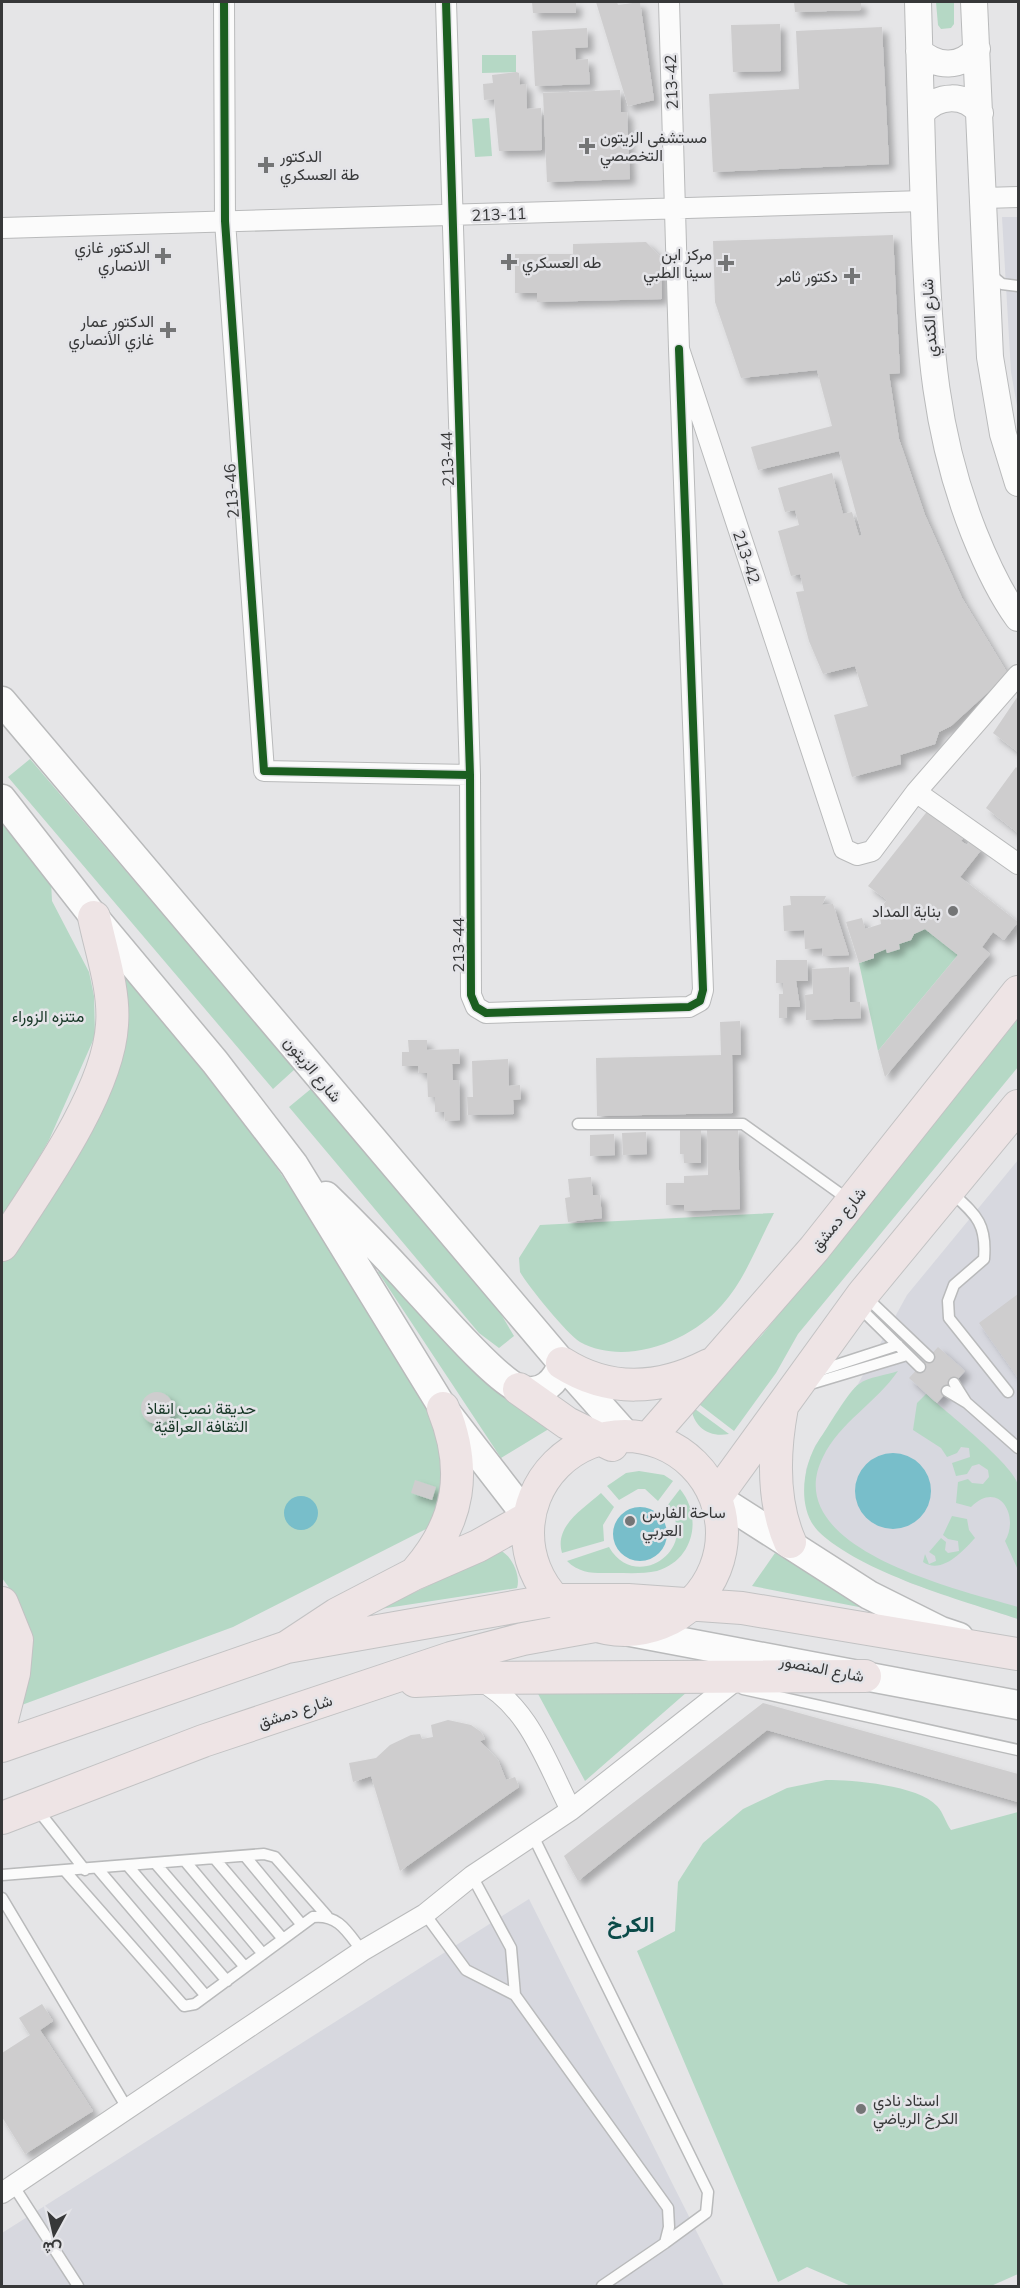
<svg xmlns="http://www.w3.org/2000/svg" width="1020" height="2288" font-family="Mulish,Vazirmatn,sans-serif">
  <defs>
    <filter id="shadow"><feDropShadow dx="5.5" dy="5.5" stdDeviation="3" flood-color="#0004"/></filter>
  </defs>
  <rect width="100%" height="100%" fill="#e5e5e7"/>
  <path fill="#d7d8df" d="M1002 217H1018V412L1011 372Z
    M1018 1160V1619L910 1583 837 1545 817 1529 808 1513 805 1494 806 1469 815 1446 858 1384 907 1295Z
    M529 1899 724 2286H2V2233Z"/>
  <path fill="#b5d8c5" d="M936 2H954V24L951 28 941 29 938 25Z
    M482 55H516V72L482 73Z
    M489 118 492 156 475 157 472 119Z
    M30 759 295 1069 273 1089 8 777Z
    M2 823 51 881 52 901 89 972 94 996 95 1036 49 1140 2 1223Z
    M925 929 958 955 878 1051 859 963 874 958V954L886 949 887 953 899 949V944L911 940 914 934Z
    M112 966 130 972 262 1146 347 1271 442 1437 449 1470 432 1526 233 1627 19 1706 27 1628 19 1601 2 1578V1260L76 1144Z
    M1018 1019V1067L798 1334 776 1373 734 1431 695 1401 762 1335Z
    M312 1088 498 1309 514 1336 499 1348 479 1333 289 1107Z
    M774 1213C758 1243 745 1280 722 1305 691 1341 626 1367 580 1342 567 1334 528 1286 520 1272L519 1258 540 1225Z
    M383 1268 552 1427 501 1458 378 1272Z
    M898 1371C876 1403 840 1422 823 1457 777 1549 961 1590 1018 1607V1619C961 1600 861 1573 818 1531 796 1508 803 1464 819 1440 827 1429 849 1390 859 1384 868 1377 887 1375 898 1371Z
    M926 1394C944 1410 1014 1465 1018 1485 1020 1502 1019 1549 1018 1570L1005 1541C1020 1516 999 1479 971 1507L956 1503 958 1482 968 1479 972 1483 983 1484 989 1477 988 1470 979 1464 972 1466 967 1474 956 1476 952 1463 970 1457 969 1448 961 1447 957 1453 947 1457 941 1448 913 1430 917 1403Z
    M691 1406 729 1434C709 1438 693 1427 691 1406Z
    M639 1471 664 1475 673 1481 658 1501 645 1489H638L619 1500 607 1486 626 1473Z
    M680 1489C703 1517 694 1560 657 1571 644 1574 628 1573 615 1573 597 1573 581 1575 567 1561L609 1547C636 1594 702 1548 667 1506Z
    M601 1493 614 1507 603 1525 604 1541 562 1553C554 1526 583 1509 601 1493Z
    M952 1516 967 1519 969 1530 975 1538C963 1551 942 1575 923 1562L925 1554 929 1564 936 1561 935 1556 929 1552 941 1538 946 1542 945 1550 948 1553 959 1551 958 1541 948 1539 943 1535Z
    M501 1551C512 1556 521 1576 517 1588L380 1609Z
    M775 1553 874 1610 752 1586Z
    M537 1692H687L585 1781Z
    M826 1780C853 1780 918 1785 937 1806 943 1812 946 1823 951 1830L1018 1812V2274L991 2286H851L807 2267 778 2282 637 1951 675 1931 678 1882 703 1843 743 1809 787 1788Z"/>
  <path fill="#78beca" d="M855 1491a38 38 0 1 1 76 0a38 38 0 1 1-76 0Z
    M284 1513a17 17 0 1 1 34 0a17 17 0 1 1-34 0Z
    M613 1534a27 27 0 1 1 54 0a27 27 0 1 1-54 0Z"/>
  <path fill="#cecdce" filter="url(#shadow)" d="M532 2H576V13H533Z
    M596 2H617L618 5 640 2 654 100 628 106Z
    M794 2H861V10L795 12Z
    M780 24 781 71 733 72 731 25Z
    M882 27 889 164 713 172 709 94 799 89 796 31Z
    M587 28 588 47 575 48 576 60 588 59 590 84 535 86 532 31Z
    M516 72 519 73 520 85 526 84 527 109 541 108 542 150 499 151 494 99 484 100 483 84 493 83 492 75Z
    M620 90 621 112H627L630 179 547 182 543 93Z
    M893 235 900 373 889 374 899 439 925 515 962 598 1008 674 951 726 939 732 935 744 900 755 901 764 852 777 834 715 868 706 855 666 823 674 809 641 796 592 804 591 800 574 791 576 778 531 799 525 795 510 785 512 778 488 832 473 843 514 852 512 859 536 862 535 839 451 758 470 751 447 832 426 817 370 741 378 715 302 713 241Z
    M646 242 661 257 662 299 537 302V293H515V254H573V244Z
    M1018 696V752L993 733Z
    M1016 767 1018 769V833L986 808Z
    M929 809 965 836 961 841 967 845 971 840 982 849 960 877 1018 922 1004 940 993 932 982 947 990 954 885 1077 878 1051 958 955 925 929 914 934 911 940 899 944 900 949 887 953 886 949 874 954V958L859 963 846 922 862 918 865 929 881 924 879 910 887 900 868 886Z
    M790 896H826L822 905 833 904 849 955 823 956 822 948 805 949 804 930 784 931 783 906 791 905Z
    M776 960H807L808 981H796L800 1007H787V1018H779V994H783V983H776Z
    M849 967 850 1002H860L861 1018 806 1020 805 995 813 994 812 969Z
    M740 1021 741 1055H732L733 1113 597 1116 596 1058 721 1055 720 1022Z
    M408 1040H427V1050L459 1049 460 1064H452L453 1080H459L460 1120 445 1121 444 1112H435V1097H428L427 1073H419L418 1066H402V1052H409Z
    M508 1059 509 1086 520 1085 521 1099 513 1100 514 1114 468 1115 467 1097H473L472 1061Z
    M738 1129 740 1209 684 1211V1205H666V1183H684V1176L708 1175 707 1130Z
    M680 1130H701V1163H684V1154H680Z
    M646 1132 647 1154 623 1155 622 1133Z
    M614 1134 615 1155 590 1156V1135Z
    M591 1177 593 1195H600L602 1218 568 1222 565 1198 570 1197 568 1179Z
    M1018 1294V1378L979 1323Z
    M938 1347 965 1371 937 1403 909 1378Z
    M141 1408a16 16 0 1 1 32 0a16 16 0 1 1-32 0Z
    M415 1480 436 1487 432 1500 411 1493Z
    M763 1703 1018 1774V1802L767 1730 578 1881 564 1856Z
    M448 1720 471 1725 481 1732 485 1739 480 1741 498 1760 506 1780 515 1777 519 1787 400 1871 371 1776 353 1782 349 1763 376 1758 390 1745 411 1735 420 1734 422 1739 433 1737 431 1725Z
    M42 2004 53 2021 40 2030 93 2111 25 2154 2 2117V2053L30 2035 19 2018Z"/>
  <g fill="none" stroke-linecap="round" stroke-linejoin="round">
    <g stroke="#b9babb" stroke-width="13">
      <path id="service" d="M990 274 1002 284 1018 286
        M578 1124H743L849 1200
        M951 1192C976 1215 987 1223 984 1259L954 1285 948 1301 949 1318 1008 1392
        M866 1297 929 1357
        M858 1306 920 1367
        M815 1372 898 1345
        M954 1383 966 1402
        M807 1385 907 1355
        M947 1391 967 1403 1018 1448
        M743 1689 1018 1750
        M37 1809 85 1870
        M533 1836 708 2192 706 2213 665 2243
        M245 1856 302 1925
        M215 1859 283 1939
        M185 1861 263 1954
        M156 1864 245 1967
        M128 1866 227 1981
        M98 1869 206 1996
        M66 1872 184 2006 195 2004 313 1917C339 1914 348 1933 362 1951
        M2 1875 264 1854 275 1857 327 1916
        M472 1876 511 1948 515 1995
        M2 1898 127 2108
        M425 1914 466 1970 515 1995 668 2208 669 2227 665 2243 602 2286
        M13 2185 78 2286"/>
    </g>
    <g stroke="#b9babb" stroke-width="22">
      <path id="minor" d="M224 2 225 221 264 771 470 775
        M446 2 470 775 471 995 476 1007 486 1013 689 1007 700 1001 703 990 679 349
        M669 2 679 349 844 849 857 855 872 851 916 792 1018 675
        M984 198 1018 197
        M2 228 924 201
        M916 792 1018 864
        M479 1680C529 1705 547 1764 571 1810
        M2 2193 362 1951 425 1914 472 1876 571 1810 740 1677"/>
    </g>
    <g stroke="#b9babb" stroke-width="28">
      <path id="tertiary" d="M918 2C920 80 922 160 925 239 930 346 934 432 974 533 986 563 999 592 1018 618
        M974 2 990 357 1003 434 1018 483
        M919 51C937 68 961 68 977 49
        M922 113C937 94 966 93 980 113"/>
    </g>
    <g stroke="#b9babb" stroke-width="31">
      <path id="secondary" d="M2 701 562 1363 626 1435
        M2 799 94 917 215 1062 294 1165 443 1408 528 1518
        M326 1196C357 1226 387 1257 416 1289 436 1310 498 1383 522 1390 542 1396 557 1381 562 1363
        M716 1497 869 1595 941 1631 959 1637
        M625 1631 1018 1705"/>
    </g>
    <g stroke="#c2c2c3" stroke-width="34">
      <path id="primary" d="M2 1245C39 1188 108 1093 112 1025 115 990 101 951 94 917
        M562 1363C609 1393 660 1390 709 1365
        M519 1389 567 1423 612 1445
        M782 1407C774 1450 772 1501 790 1542
        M528 1533a97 97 0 1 1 194 0a97 97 0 1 1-194 0Z
        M649 1438 814 1249 1018 992
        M716 1497 863 1294 1018 1106
        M417 1571C460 1521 468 1470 443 1408
        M2 1603 17 1640 14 1673 2 1720
        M287 1647 554 1600H628L742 1608 1017 1654
        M415 1681 475 1678 865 1676
        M2 1746 287 1647 337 1614 414 1574 478 1546 528 1518
        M2 1818 203 1741 451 1658 523 1639 595 1626"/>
    </g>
    <use href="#service" stroke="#fbfbfb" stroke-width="10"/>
    <use href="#minor" stroke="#fbfbfb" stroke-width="20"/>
    <use href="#tertiary" stroke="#fbfbfb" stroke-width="26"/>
    <use href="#secondary" stroke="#fbfbfb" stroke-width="28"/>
    <use href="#primary" stroke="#eee4e5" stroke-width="32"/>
    <g stroke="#e4e4e8" stroke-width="11">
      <path id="cycleway" d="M224 2 225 221 264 771 470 775
        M446 2 470 775 471 995 476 1007 486 1013 689 1007 700 1001 703 990 679 349"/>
    </g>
    <use href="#cycleway" stroke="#1b5e20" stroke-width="8"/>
  </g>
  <g fill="#747576" stroke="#e4e4e8" stroke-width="2">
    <path d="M584 137h6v6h6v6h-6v6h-6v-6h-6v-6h6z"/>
    <path d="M263 156h6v6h6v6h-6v6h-6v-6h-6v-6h6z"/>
    <path d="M160 247h6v6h6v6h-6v6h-6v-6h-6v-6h6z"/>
    <path d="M506 253h6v6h6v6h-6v6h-6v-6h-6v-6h6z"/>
    <path d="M723 254h6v6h6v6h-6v6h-6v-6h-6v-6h6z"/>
    <path d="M849 267h6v6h6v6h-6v6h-6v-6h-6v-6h6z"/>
    <path d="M165 321h6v6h6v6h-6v6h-6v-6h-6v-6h6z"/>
    <circle cx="953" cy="911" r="6"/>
    <circle cx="630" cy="1521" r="6"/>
    <circle cx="861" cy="2109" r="6"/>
  </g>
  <g text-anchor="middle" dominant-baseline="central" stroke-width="5" stroke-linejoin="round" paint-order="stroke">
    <g font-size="16" fill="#373839" stroke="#e4e4e8">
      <text transform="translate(671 82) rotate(-92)">213-42</text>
      <text transform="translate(499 214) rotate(-2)">213-11</text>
      <text transform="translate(929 318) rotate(-93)">شارع الكندي</text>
      <text transform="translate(447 459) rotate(-92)">213-44</text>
      <text transform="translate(231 491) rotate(-94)">213-46</text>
      <text transform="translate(747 557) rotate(72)">213-42</text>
      <text transform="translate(458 945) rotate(-90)">213-44</text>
      <text transform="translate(313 1069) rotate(50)">شارع الزيتون</text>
      <text transform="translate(838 1219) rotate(-51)">شارع دمشق</text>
      <text transform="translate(822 1668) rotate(11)">شارع المنصور</text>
      <text transform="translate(295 1711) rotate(-18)">شارع دمشق</text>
    </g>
    <g font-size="16" fill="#373839" stroke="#e4e4e8" text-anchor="start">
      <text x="600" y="137">مستشفى الزيتون<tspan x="600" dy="18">التخصصي</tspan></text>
      <text x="280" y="156">الدكتور<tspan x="280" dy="18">طة العسكري</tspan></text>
      <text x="150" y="247" text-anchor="end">الدكتور غازي<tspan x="150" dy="18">الانصاري</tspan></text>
      <text x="712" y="254" text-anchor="end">مركز ابن<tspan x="712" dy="18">سينا الطبي</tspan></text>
      <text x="522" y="262">طه العسكري</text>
      <text x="838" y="276" text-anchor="end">دكتور ثامر</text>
      <text x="154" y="321" text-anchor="end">الدكتور عمار<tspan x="154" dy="18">غازي الأنصاري</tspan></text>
      <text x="941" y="911" text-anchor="end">بناية المداد</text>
      <text x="642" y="1512">ساحة الفارس<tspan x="642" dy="18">العربي</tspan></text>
      <text x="873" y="2100">استاد نادي<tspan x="873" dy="18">الكرخ الرياضي</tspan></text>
    </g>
    <g font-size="16" fill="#143524" stroke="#e4e4e8">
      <text x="48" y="1016">متنزه الزوراء</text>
      <text x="201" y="1408">حديقة نصب انقاذ<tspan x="201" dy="18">الثقافة العراقية</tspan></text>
    </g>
    <g font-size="22" font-weight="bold" fill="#0a4a48" stroke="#e4e4e8">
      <text x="631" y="1924">الكرخ</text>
    </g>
  </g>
  <rect width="1020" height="2288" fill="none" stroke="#373839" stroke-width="6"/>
  <g transform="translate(54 2234) rotate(188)" stroke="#e4e4e8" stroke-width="4.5" paint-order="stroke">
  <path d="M0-4.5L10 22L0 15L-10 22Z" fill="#373839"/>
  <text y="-9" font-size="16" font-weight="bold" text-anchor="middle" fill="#373839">ش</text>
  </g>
</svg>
